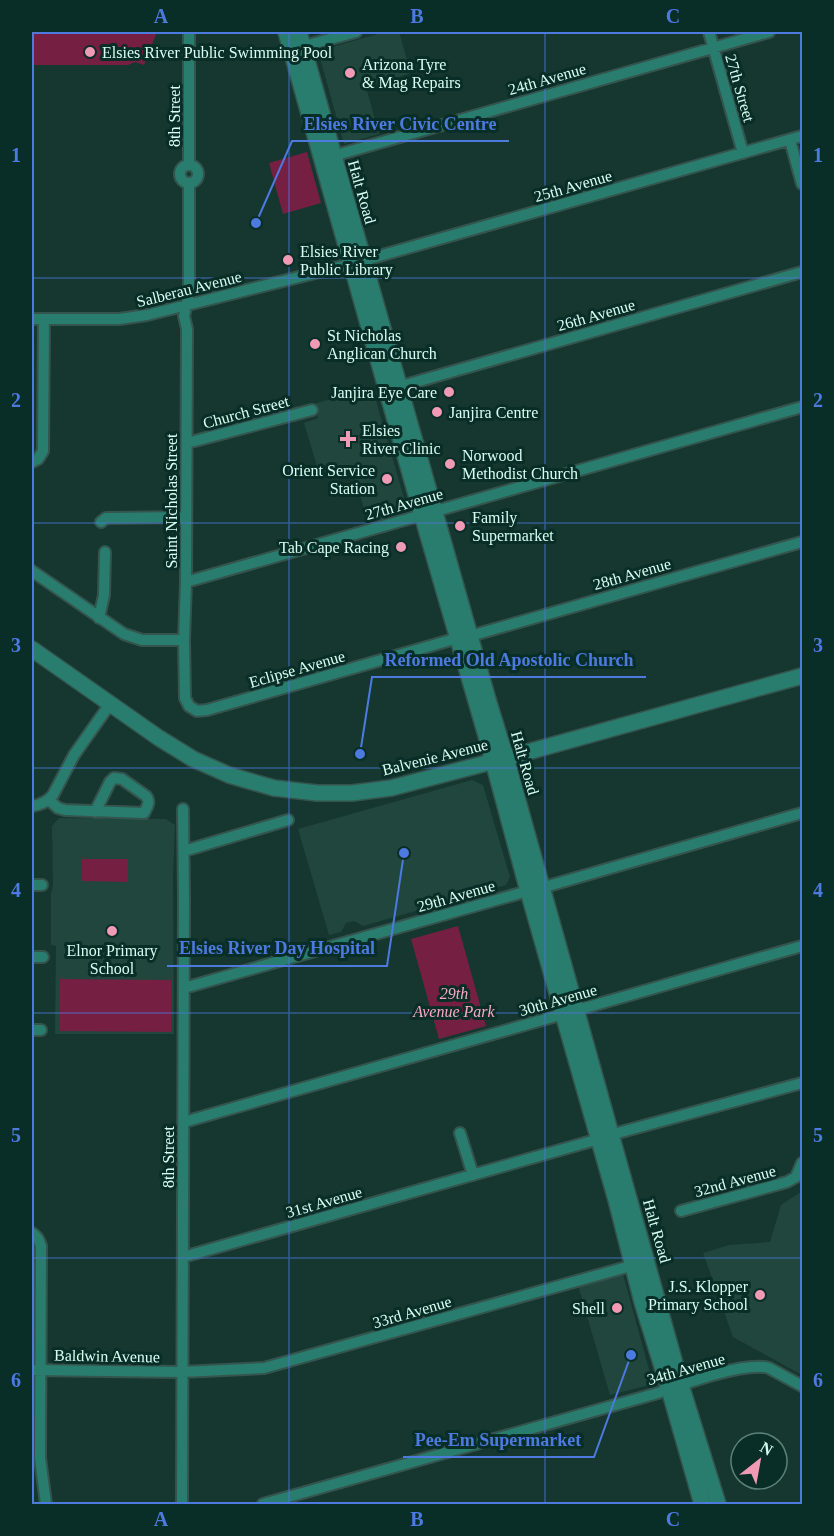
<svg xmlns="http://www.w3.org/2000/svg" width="834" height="1536" font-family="'Times New Roman',serif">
  <rect width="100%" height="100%" fill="#153730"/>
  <path fill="#20463e" d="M385 32H399L411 73 366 87 379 134 344 144 320 58 325 49Z
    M372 387 406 505 401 514 368 523 352 467 320 476 304 423 318 418 314 404Z
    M472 780 483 785 510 877 506 885 363 926 354 921 346 923 341 932 329 935 298 829Z
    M59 818 166 819 175 825 173 877 174 1034H55L56 946 51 945V894L53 885 52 826Z
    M802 1191V1375L733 1337 703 1253 729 1245 770 1242 781 1205Z
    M618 1273 623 1274 653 1384 610 1395 578 1285Z"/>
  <path fill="#751f43" d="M32 32H157L144 65 135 62 128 65H32Z
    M307 152 321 203 283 214 269 163Z
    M82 859H128V882L82 881Z
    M458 926 486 1026 439 1039 411 939Z
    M60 979 171 980V1032L60 1031Z"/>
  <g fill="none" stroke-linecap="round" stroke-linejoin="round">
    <g stroke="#34544d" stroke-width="14">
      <path id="street" d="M189 32V164
        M709 32 743 153
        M297 48 356 32
        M790 140 802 184
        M333 156 769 32
        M180 174a9 9 0 1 1 18 0a9 9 0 1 1-18 0Z
        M189 183V292L184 316 187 329 186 582 184 640 185 698 189 706 197 711 207 710 458 638
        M32 319H119L147 315 351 264 802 136
        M398 387 802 272
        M187 443 312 410
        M32 462 38 459 43 451 44 319
        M101 522 106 518 186 517
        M32 571 124 634 142 640H184
        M186 582 802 407
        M99 618 104 595 105 552
        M470 636 802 542
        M49 800 58 808 65 810 144 813C147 807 151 802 146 796L122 779 114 778 110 782 95 812
        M32 806C41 805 47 802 53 795L74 755 110 704
        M184 851 288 820
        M32 885H42
        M541 888 802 813
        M32 957H43
        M184 988 528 891
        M32 1030H41
        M184 1122 802 946
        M460 1133 473 1175
        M610 1135 802 1083
        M681 1211 787 1182 796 1177 802 1163
        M32 1233C38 1237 39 1240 41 1246L40 1458 46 1504
        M183 1257 599 1139
        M32 1370 182 1372 264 1368 638 1264
        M182 1504 184 898 183 809
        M263 1504 658 1393C683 1384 745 1361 769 1368L802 1386"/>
    </g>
    <g stroke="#34544d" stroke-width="18">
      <path id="secondary" d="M286 32 415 491 487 739 528 891 616 1200 642 1302 669 1389 702 1504
        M299 32 489 703 506 758 681 1385 718 1504
        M32 649 159 738 193 759 229 775 246 780 274 788 317 793H352L391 788 506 758 802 676"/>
    </g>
    <use href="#street" stroke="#297d6e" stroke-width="10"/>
    <use href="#secondary" stroke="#297d6e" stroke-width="15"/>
  </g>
  <path fill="none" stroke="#4c7adf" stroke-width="1.5" stroke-opacity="0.55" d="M289 32V1504M545 32V1504M32 278H802M32 523H802M32 768H802M32 1013H802M32 1258H802"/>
  <g fill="#f09ab5" stroke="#092d27" stroke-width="2">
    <circle cx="90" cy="52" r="6"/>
    <circle cx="350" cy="73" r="6"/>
    <circle cx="288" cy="260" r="6"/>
    <circle cx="315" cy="344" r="6"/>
    <circle cx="449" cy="392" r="6"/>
    <circle cx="437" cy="412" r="6"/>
    <path d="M345 430h6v6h6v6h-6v6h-6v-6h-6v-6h6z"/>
    <circle cx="450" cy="464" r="6"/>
    <circle cx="387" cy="479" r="6"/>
    <circle cx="460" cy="526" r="6"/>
    <circle cx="401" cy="547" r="6"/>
    <circle cx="112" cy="931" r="6"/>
    <circle cx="760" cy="1295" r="6"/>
    <circle cx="617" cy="1308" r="6"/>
  </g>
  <g text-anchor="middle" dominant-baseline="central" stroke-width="6" stroke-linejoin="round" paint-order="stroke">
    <g font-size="16" fill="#d7fef4" stroke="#092d27" text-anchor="start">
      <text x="102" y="52">Elsies River Public Swimming Pool</text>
      <text x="362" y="64">Arizona Tyre<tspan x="362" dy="18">&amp; Mag Repairs</tspan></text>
      <text x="300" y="251">Elsies River<tspan x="300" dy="18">Public Library</tspan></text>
      <text x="327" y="335">St Nicholas<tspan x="327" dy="18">Anglican Church</tspan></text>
      <text x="437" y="392" text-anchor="end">Janjira Eye Care</text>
      <text x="449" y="412">Janjira Centre</text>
      <text x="362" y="430">Elsies<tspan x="362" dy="18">River Clinic</tspan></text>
      <text x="462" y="455">Norwood<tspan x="462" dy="18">Methodist Church</tspan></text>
      <text x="375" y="470" text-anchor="end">Orient Service<tspan x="375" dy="18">Station</tspan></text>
      <text x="472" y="517">Family<tspan x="472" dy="18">Supermarket</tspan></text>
      <text x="389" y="547" text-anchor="end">Tab Cape Racing</text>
      <text x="112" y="950" text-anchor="middle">Elnor Primary<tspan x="112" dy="18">School</tspan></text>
      <text x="748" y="1286" text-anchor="end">J.S. Klopper<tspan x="748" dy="18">Primary School</tspan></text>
      <text x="605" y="1308" text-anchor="end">Shell</text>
    </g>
    <g font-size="16" fill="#d7fef4" stroke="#092d27">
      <text transform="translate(547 79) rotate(-16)">24th Avenue</text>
      <text transform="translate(740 88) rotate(74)">27th Street</text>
      <text transform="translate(174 116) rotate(-90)">8th Street</text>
      <text transform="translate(573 186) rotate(-16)">25th Avenue</text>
      <text transform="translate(362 192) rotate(74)">Halt Road</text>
      <text transform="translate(189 289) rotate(-14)">Salberau Avenue</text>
      <text transform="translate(596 315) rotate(-16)">26th Avenue</text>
      <text transform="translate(246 412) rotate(-15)">Church Street</text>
      <text transform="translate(171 501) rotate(-90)">Saint Nicholas Street</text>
      <text transform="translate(404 504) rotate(-16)">27th Avenue</text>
      <text transform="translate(632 574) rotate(-16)">28th Avenue</text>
      <text transform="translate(297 669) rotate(-16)">Eclipse Avenue</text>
      <text transform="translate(435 757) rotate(-14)">Balvenie Avenue</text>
      <text transform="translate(525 763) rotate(74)">Halt Road</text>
      <text transform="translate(456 896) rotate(-16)">29th Avenue</text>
      <text transform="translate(558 1000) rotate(-16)">30th Avenue</text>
      <text transform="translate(168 1157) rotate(-90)">8th Street</text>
      <text transform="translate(735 1181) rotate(-15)">32nd Avenue</text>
      <text transform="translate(324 1202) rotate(-16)">31st Avenue</text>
      <text transform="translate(657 1231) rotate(74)">Halt Road</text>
      <text transform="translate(412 1312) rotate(-16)">33rd Avenue</text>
      <text transform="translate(107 1356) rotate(1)">Baldwin Avenue</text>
      <text transform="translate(686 1369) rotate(-16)">34th Avenue</text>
    </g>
    <g font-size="16" font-style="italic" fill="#fda9c3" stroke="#092d27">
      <text x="454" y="993">29th<tspan x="454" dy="18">Avenue Park</tspan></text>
    </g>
  </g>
  <path fill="none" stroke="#4c7adf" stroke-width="2" d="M256 223L292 141H509M360 754L372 677H646M404 853L387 966H167M631 1355L594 1457H403"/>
  <g fill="#4c7adf" stroke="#092d27" stroke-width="2">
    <circle cx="256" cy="223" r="6"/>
    <circle cx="360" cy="754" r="6"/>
    <circle cx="404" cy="853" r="6"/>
    <circle cx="631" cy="1355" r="6"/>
  </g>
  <g font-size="18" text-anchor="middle" font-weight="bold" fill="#4c7adf" stroke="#092d27" stroke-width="6" stroke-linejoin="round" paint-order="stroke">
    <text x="400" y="130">Elsies River Civic Centre</text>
    <text x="509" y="666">Reformed Old Apostolic Church</text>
    <text x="277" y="954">Elsies River Day Hospital</text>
    <text x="498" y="1446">Pee-Em Supermarket</text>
  </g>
  <rect width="834" height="1536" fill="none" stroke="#092d27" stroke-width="66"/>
  <g transform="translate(759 1461) rotate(31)"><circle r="28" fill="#092d27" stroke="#5b8179" stroke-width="1.5"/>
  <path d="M0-4.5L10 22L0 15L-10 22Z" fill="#f09ab5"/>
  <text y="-9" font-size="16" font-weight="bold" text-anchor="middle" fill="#d7fef4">N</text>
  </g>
  <rect x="33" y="33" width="768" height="1470" fill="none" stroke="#4c7adf" stroke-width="2"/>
  <g font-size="20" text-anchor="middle" font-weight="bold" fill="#4c7adf">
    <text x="161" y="23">A</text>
    <text x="417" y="23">B</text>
    <text x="673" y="23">C</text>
    <text x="16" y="162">1</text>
    <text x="818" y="162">1</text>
    <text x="16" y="407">2</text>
    <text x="818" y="407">2</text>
    <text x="16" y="652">3</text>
    <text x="818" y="652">3</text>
    <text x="16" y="897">4</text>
    <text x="818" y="897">4</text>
    <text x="16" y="1142">5</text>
    <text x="818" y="1142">5</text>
    <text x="16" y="1387">6</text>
    <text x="818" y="1387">6</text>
    <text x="161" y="1526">A</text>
    <text x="417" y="1526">B</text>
    <text x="673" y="1526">C</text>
  </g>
</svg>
